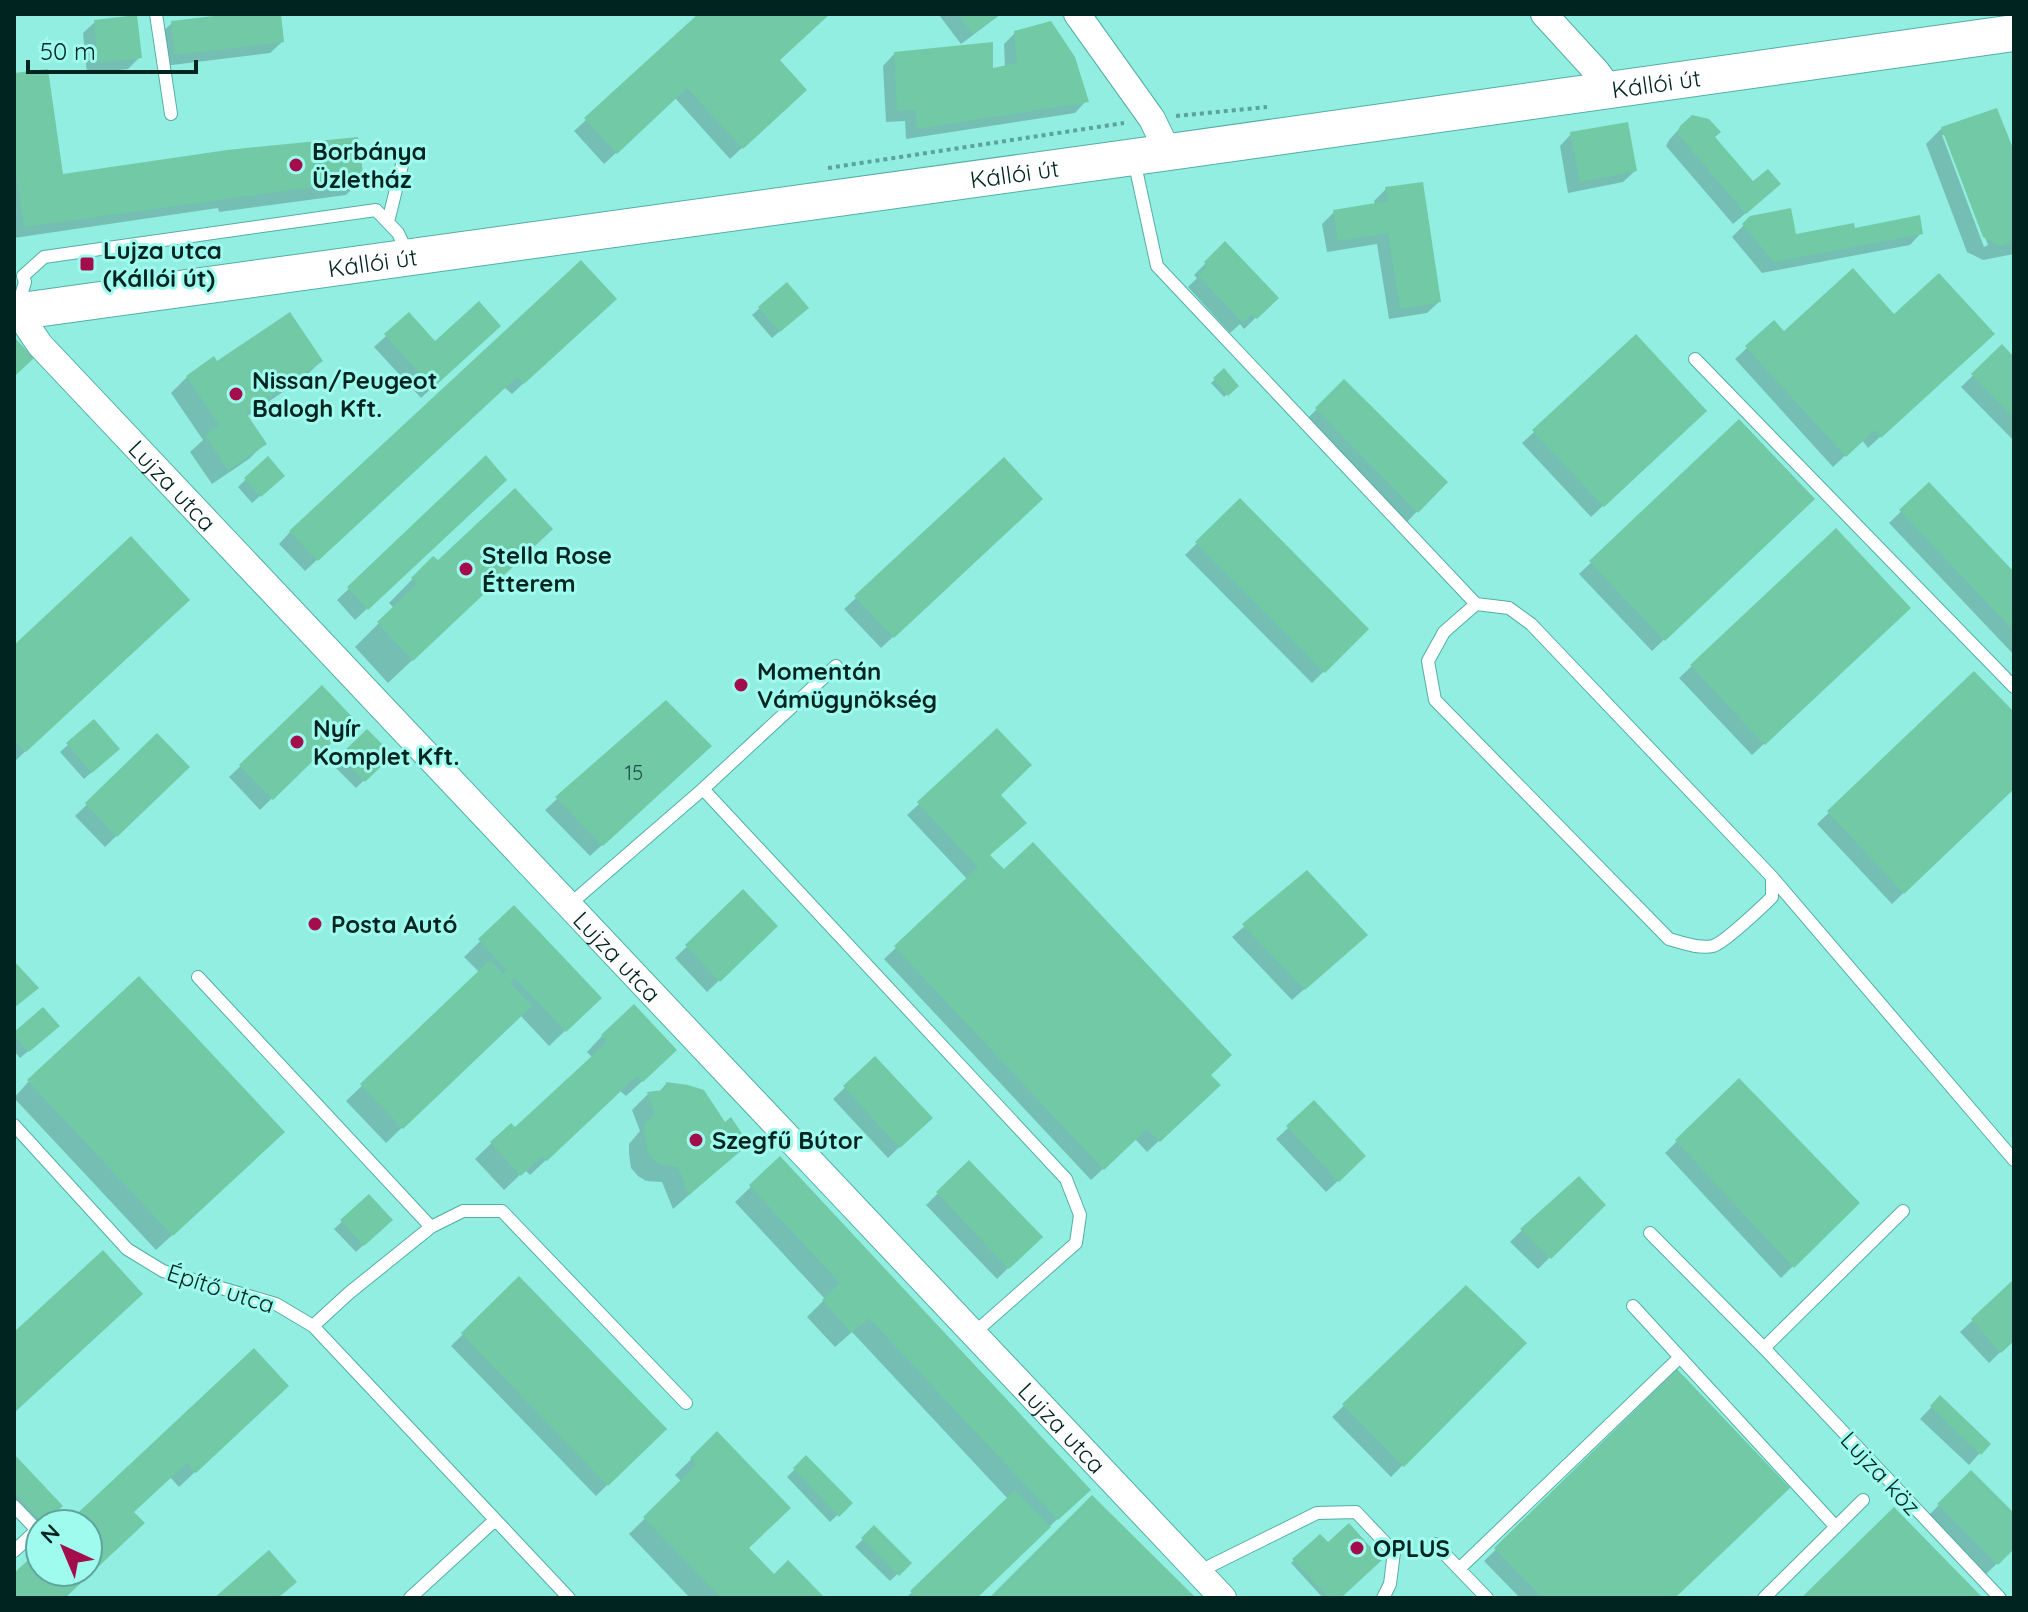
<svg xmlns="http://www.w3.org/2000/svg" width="2028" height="1612" font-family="Quicksand,sans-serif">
  <rect width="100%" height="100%" fill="#93eee2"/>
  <path fill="#0003" fill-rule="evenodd" d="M248 14H279L282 42 270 53 164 66 160 34 172 23Z
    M701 14H828L778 60 793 101 730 159 675 98 604 164 574 131Z
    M940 14H1001L961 44 939 15Z
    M95 22 140 57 128 69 87 74 83 33Z
    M1016 32 1086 101 1075 113 906 139 905 121 886 122 883 66 894 54 991 71 1005 68 1004 44Z
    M14 75 61 176 362 179 346 195 219 212 218 208 14 238Z
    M1681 127 1713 137 1753 184 1767 195 1733 224 1666 146 1669 140Z
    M1942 128 2014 157V254L1983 260 1967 252 1926 144ZM1942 135H1946L1988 245 1984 247Z
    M1571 134 1635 171 1623 182 1568 193 1560 146Z
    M1386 189 1439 302 1427 313 1389 319 1377 244 1327 252 1322 224 1334 212 1375 205 1374 201Z
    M1751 218 1794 236 1854 230 1921 233 1910 245 1762 273 1732 237Z
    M1225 244 1276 298 1244 329 1240 324 1230 333 1188 287 1197 278 1194 275Z
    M760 308 799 315 772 338 752 315Z
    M602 310 512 394 504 387 305 571 279 544 290 532Z
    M409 315 435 344 487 337 421 398 374 347Z
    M1894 317 1980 345 1868 448 1862 440 1833 467 1735 359 1774 323 1784 334Z
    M2002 347 2014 359V441L1961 387Z
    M321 361 305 377 246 417 264 444 249 459 212 484 190 452 203 440 171 393 187 377Z
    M1224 371 1237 386 1224 397 1211 383Z
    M1344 382 1445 482 1405 524 1305 421Z
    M1693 422 1591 517 1522 443 1534 432Z
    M1739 422 1812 499 1652 651 1579 574Z
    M486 458 492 491 355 620 337 600Z
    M267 459 282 476 252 503 238 487Z
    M1929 485 2014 575V655L1889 523Z
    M1240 501 1367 629 1312 683 1185 555Z
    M1029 511 881 648 844 609 856 598Z
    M1836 531 1897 619 1752 755 1679 678Z
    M527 552 388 683 355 647 394 608 389 603 433 558 438 562Z
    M171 615 14 762V648Z
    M1974 674 2014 715V786L1892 904 1817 824Z
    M322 688 352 720 260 810 229 777Z
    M94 722 110 756 84 779 60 752Z
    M367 731 390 755 356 788 333 765Z
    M157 736 187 767 105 847 75 816Z
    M698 758 590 856 545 810 557 799Z
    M998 795 988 856 1208 1075 1206 1097 1147 1152 1135 1139 1091 1180 884 959 968 880 907 815 919 804Z
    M1307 872 1353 946 1292 1000 1232 937Z
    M743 892 775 926 707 992 675 958Z
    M514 908 600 998 549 1046 520 1015 386 1143 346 1101 480 973 464 957Z
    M50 1033 20 1058 14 1051V1035Z
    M602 1036 659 1066 626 1096 620 1091 530 1175 525 1170 504 1190 475 1159 510 1125 515 1130 593 1058 587 1052Z
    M875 1059 918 1129 888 1158 833 1099Z
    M29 1081 266 1148 156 1250 14 1098Z
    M1739 1081 1857 1203 1781 1278 1665 1153Z
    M666 1084 725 1125 747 1144 673 1209 662 1182 646 1181 638 1176 631 1168 629 1154V1144L640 1131 632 1110 648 1094 658 1093Z
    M1288 1128 1352 1168 1326 1192 1276 1139Z
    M780 1159 1072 1505 975 1598H906L1008 1499 852 1332 835 1347 807 1317 825 1299 735 1202Z
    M969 1163 1040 1237 997 1279 926 1205Z
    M368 1197 390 1220 356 1252 334 1229Z
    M1603 1205 1538 1269 1510 1242 1522 1230Z
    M519 1279 664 1429 596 1496 451 1346Z
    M2014 1282V1339L1989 1363 1960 1332Z
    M1466 1288 1524 1343 1391 1477 1332 1417Z
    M1677 1372 1673 1598H1520L1484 1561Z
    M1940 1398 1988 1444 1969 1465 1920 1419Z
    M271 1401 179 1487 170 1477 132 1512 142 1523 63 1598H14V1576L40 1551V1572H88V1524H69Z
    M717 1434 747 1549 774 1577 822 1598H690L629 1534 682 1482 675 1475Z
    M14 1457 60 1506 31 1534 14 1515Z
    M806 1458 850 1503 830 1522 787 1477Z
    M1971 1473 2014 1516V1547L1985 1575 1927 1517Z
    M874 1528 909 1563 890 1581 855 1547Z
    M1320 1537 1338 1598H1323L1291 1563Z"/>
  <path fill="#71caa5" d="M231 14H281L284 42 175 55 171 21Z
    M698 14H830L780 60 807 90 743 149 687 88 617 154 584 118Z
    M958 14H1000L973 34Z
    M137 15 142 58 98 63 94 20Z
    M1051 21 1075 57 1089 102 917 129 916 110 897 111 894 52 993 42V68L1017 63 1014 31Z
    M48 69 63 174 227 150 358 137 364 180 24 227 14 160V73Z
    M1997 108 2014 151V242L2000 246 1983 237 1941 127Z
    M1692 115 1709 119 1721 132 1715 137 1753 181 1768 169 1781 184 1746 214 1677 133 1680 126Z
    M1628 122 1637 171 1580 182 1570 132Z
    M1423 182 1441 302 1400 309 1388 233 1338 241 1333 210 1388 201 1385 187Z
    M1791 208 1796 234 1854 223 1855 228 1920 215 1923 234 1774 262 1742 224 1750 216Z
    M1225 241 1279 298 1257 319 1252 314 1243 323 1198 275 1207 266 1204 262Z
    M581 260 617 299 524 384 517 377 318 561 289 531Z
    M1853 268 1894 314 1939 273 1995 334 1881 438 1875 430 1846 457 1745 346 1774 320 1784 331Z
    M787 282 809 308 780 332 758 307Z
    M479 301 501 326 433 388 384 334 409 312 435 341Z
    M290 312 323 361 246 413 267 444 228 470 205 435 219 425 186 376 214 356 217 361Z
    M1636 334 1707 411 1604 507 1532 430Z
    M14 337 34 358 16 375 14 374Z
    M2002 344 2014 357V418L1971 374Z
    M1224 368 1239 386 1228 396 1213 378Z
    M1344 379 1448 482 1418 513 1315 408Z
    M1739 419 1815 499 1665 641 1589 561Z
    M486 455 507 480 368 610 347 587Z
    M268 456 285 476 261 497 244 478Z
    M1004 457 1043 499 894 638 854 596Z
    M1929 482 2014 572V631L1899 510Z
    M515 488 553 529 413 661 377 622 417 584 411 578 433 556 438 560Z
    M1240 498 1369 629 1325 673 1195 542Z
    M1836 528 1911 608 1765 745 1690 665Z
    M131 536 190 600 26 752 14 740V645Z
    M1974 671 2014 712V789L1904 894 1827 811Z
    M322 685 355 720 273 800 239 765Z
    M666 700 712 746 603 846 555 797Z
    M94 719 120 749 92 773 66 743Z
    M997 728 1032 765 1001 795 1027 823 990 855 1004 869 1033 842 1232 1055 1211 1075 1221 1085 1160 1142 1147 1129 1104 1170 894 946 978 867 917 802Z
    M367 729 393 755 365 782 339 756Z
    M157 733 190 767 117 837 85 803Z
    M1307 870 1368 935 1305 990 1242 924Z
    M743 889 778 926 720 982 685 945Z
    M514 905 602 998 566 1032 515 978 510 983 532 1006 403 1129 360 1084 490 960 503 974 507 970 478 939Z
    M14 961 39 988 14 1008Z
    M139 976 285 1132 173 1236 27 1080Z
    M634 1004 677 1050 643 1082 637 1076 547 1161 542 1156 521 1176 490 1142 511 1123 515 1127 607 1042 601 1035Z
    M43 1007 60 1026 29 1052 14 1035V1032Z
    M875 1056 933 1118 900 1148 843 1086Z
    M1739 1078 1860 1203 1794 1268 1675 1140Z
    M666 1082 688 1085 704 1090 725 1122 731 1117 749 1144 689 1195 678 1167 662 1165 654 1160 647 1151 644 1126 655 1114 647 1092 665 1090Z
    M1314 1100 1366 1156 1339 1182 1286 1126Z
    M780 1156 1091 1490 1058 1520 869 1318 852 1333 822 1300 840 1283 749 1185Z
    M969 1160 1043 1237 1009 1269 936 1192Z
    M1579 1176 1606 1205 1551 1259 1520 1229Z
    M369 1194 393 1220 364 1246 340 1220Z
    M103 1250 143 1294 14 1413V1332Z
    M519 1276 667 1429 608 1486 461 1333Z
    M2014 1279V1341L2001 1353 1971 1319Z
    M1466 1285 1527 1343 1404 1467 1342 1404Z
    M254 1348 289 1386 196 1473 187 1463 134 1512 145 1523 65 1598H14V1573L40 1549V1572H88V1524H66Z
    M1677 1369 1790 1488 1675 1598H1543L1494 1548Z
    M1940 1395 1991 1444 1981 1455 1930 1406Z
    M717 1431 791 1508 749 1548 774 1574 788 1560 825 1598H721L643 1517 696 1465 690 1458Z
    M14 1454 63 1506 44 1524 14 1492Z
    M806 1455 853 1503 839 1517 793 1468Z
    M1971 1470 2014 1513V1549L1998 1565 1937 1504Z
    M1015 1490 1051 1527 977 1598H917L910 1591Z
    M1092 1495 1196 1598H989Z
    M1894 1507 1981 1596 1979 1598H1801Z
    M1349 1523 1382 1560 1341 1598H1329L1292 1559 1320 1534 1328 1542Z
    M874 1525 912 1563 899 1576 861 1538Z
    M269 1550 297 1582 278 1598H214Z"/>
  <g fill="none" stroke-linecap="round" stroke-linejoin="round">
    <g stroke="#53aea4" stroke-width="14">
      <path id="service" d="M156 14 171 114
        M1134 160 1157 266 1476 604 1509 608 1531 624 1772 877V897C1763 906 1724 943 1713 946 1699 949 1683 943 1669 939L1435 700 1428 661 1444 632 1476 604
        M388 222 403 161
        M18 306 25 282 23 276 44 257 376 210 398 233 408 254
        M1695 359 2014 687
        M703 789 1066 1179 1080 1215 1076 1243 973 1334
        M1772 877 2014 1160
        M569 905 703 789 836 666
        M198 977 431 1227
        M14 1125 127 1249 163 1271 276 1304 313 1326 569 1598
        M1650 1233 1764 1348 2000 1598
        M1633 1306 1836 1527
        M313 1326 349 1293 431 1227 463 1211H502L686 1403
        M1764 1348 1903 1211
        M14 1506 37 1530 14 1551
        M1435 1544 1487 1598
        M1459 1569 1679 1358
        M1198 1572 1317 1513 1356 1512 1394 1552 1390 1584 1383 1598
        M410 1598 495 1520
        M1764 1598 1863 1500"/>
    </g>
    <g stroke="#53aea4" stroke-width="28">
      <g id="minor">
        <path d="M1077 14 1152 119 1168 152"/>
        <path d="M1544 14 1597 72 1610 90"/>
        <path id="s1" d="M17 311 40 345 1223 1598"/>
      </g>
    </g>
    <g stroke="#53aea4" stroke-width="38">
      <g id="secondary">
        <path id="s2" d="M14 312 1134 157 2014 33"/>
      </g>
    </g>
    <path stroke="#5ca39a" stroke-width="4" stroke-dasharray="4 4" stroke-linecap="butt" d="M1176 116 1267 107
      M828 168 1124 123"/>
    <use href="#service" stroke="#fff" stroke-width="12"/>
    <use href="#minor" stroke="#fff" stroke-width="26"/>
    <use href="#secondary" stroke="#fff" stroke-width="36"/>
  </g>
  <g fill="#a30d4b" stroke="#a0fbef" stroke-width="3">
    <circle cx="296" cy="165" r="8"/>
    <rect x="79" y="256" width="16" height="16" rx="4"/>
    <circle cx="236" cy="394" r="8"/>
    <circle cx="466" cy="569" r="8"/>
    <circle cx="741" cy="685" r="8"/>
    <circle cx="297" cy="742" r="8"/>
    <circle cx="315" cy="924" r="8"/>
    <circle cx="696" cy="1140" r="8"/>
    <circle cx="1357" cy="1548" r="8"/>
  </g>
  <g text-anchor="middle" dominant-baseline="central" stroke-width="6" stroke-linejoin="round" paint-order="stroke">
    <g font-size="20" fill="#1c4e42">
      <text x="634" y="772">15</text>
    </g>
    <g font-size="24" fill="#002521" stroke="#a0fbef">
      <text stroke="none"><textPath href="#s2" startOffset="1658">Kállói út</textPath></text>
      <text stroke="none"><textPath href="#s2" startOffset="1010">Kállói út</textPath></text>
      <text stroke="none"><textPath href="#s2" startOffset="362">Kállói út</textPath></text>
      <text stroke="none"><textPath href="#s1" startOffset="234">Lujza utca</textPath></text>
      <text stroke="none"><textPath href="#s1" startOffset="882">Lujza utca</textPath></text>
      <text transform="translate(221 1288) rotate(18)">Építő utca</text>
      <text stroke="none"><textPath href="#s1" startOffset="1530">Lujza utca</textPath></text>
      <text transform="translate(1881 1473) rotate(47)">Lujza köz</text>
    </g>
    <g font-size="24" font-weight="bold" fill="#002521" stroke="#a0fbef" text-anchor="start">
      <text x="312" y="151">Borbánya<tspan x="312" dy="28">Üzletház</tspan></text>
      <text x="103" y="250">Lujza utca<tspan x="103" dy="28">(Kállói út)</tspan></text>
      <text x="252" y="380">Nissan/Peugeot<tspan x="252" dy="28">Balogh Kft.</tspan></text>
      <text x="482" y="555">Stella Rose<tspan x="482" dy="28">Étterem</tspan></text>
      <text x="757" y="671">Momentán<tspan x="757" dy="28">Vámügynökség</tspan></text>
      <text x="313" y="728">Nyír<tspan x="313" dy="28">Komplet Kft.</tspan></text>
      <text x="331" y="924">Posta Autó</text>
      <text x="712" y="1140">Szegfű Bútor</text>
      <text x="1373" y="1548">OPLUS</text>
    </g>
  </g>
  <rect width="2028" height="1612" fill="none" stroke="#002521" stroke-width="32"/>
  <g transform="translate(64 1548) rotate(316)"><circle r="38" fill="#a0fbef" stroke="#60a59d" stroke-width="2"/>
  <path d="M0-6L14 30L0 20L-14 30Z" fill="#a30d4b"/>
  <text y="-12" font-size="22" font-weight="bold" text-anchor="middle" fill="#002521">N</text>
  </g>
  <path d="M28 60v12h168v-12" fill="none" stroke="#002521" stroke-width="4"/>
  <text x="40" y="60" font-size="24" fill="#002521" stroke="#a0fbef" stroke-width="6" paint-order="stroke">50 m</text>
</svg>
